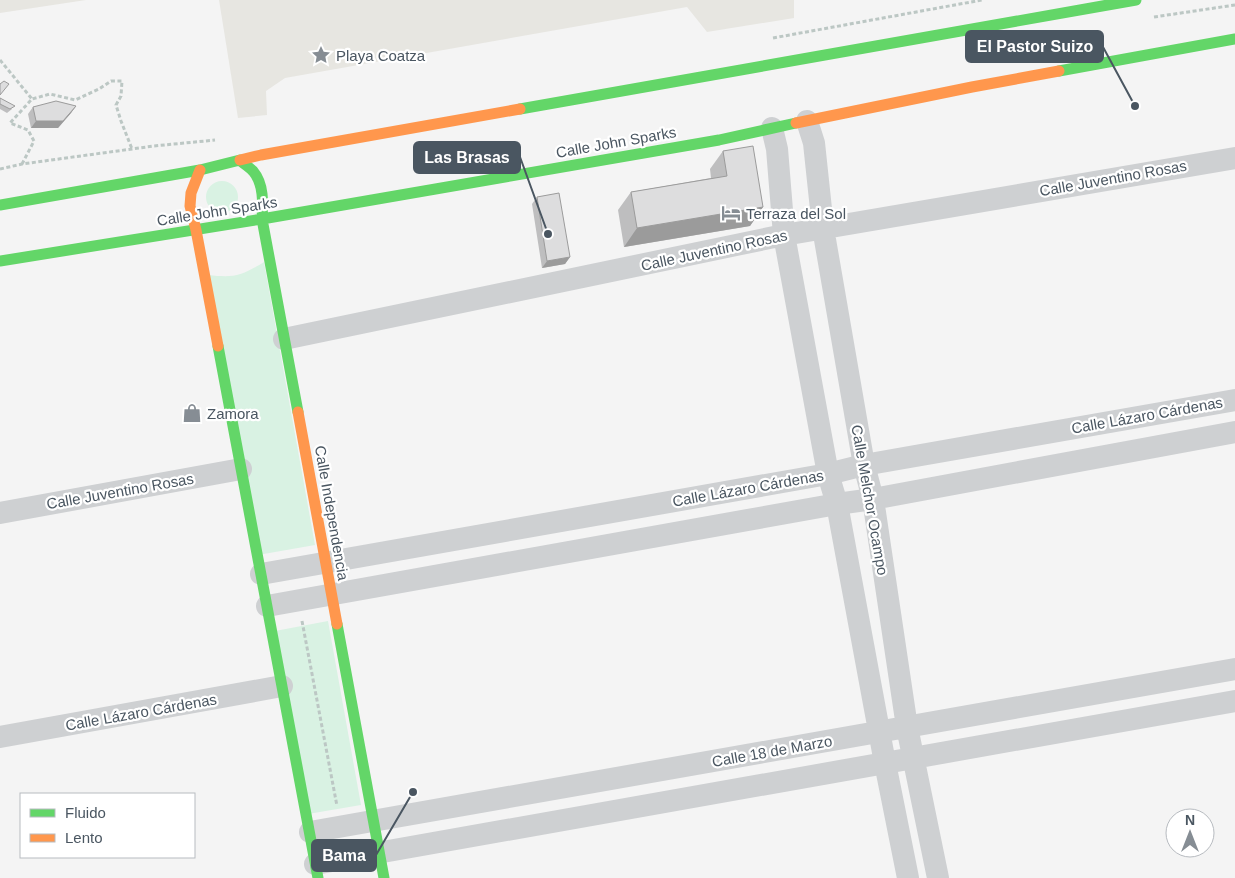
<svg xmlns="http://www.w3.org/2000/svg" width="1235" height="878" font-family="Arial,sans-serif">
  <rect width="100%" height="100%" fill="#f4f4f4"/>
  <path fill="#d9f2e3" d="M206 197a16 16 0 1 1 32 0a16 16 0 1 1-32 0Z
    M264 262 315 545 258 555 208 275C235 278 241 276 264 262Z
    M328 621 361 805 308 814 275 631Z"/>
  <path fill="#e7e6e1" d="M0 0H86L0 13Z
    M219 0H794V18L707 32 687 7 285 78 266 91 267 115 238 118Z"/>
  <g fill="none" stroke-linecap="round" stroke-linejoin="round">
    <path stroke="#bcc7c4" stroke-width="3" stroke-dasharray="4 2.5" stroke-linecap="butt" d="M1154 17 1235 5
      M773 38 982 0
      M0 60 32 99
      M22 164 34 141 28 130 10 123 32 99 50 94 75 100 99 89 111 81H122L121 96 116 105 121 121 132 149
      M0 169 22 164 154 146 215 140
      M302 621 337 806"/>
    <path stroke="#ced0d2" stroke-width="22" d="M807 121 814 143 823 228 864 465 873 499 907 727 938 878
      M772 128 777 149 784 235 828 474 837 504 885 763 908 878
      M284 339 784 235 1235 158
      M0 513 241 469
      M261 574 828 474 864 465 1235 400
      M267 606 837 504 873 499 1235 432
      M0 737 282 686
      M310 832 1235 669
      M315 864 1235 701"/>
    <path stroke="#63d668" stroke-width="11" d="M1059 71 1235 39
      M520 109 1136 0
      M0 205 200 170 240 160C244 164 249 167 253 171 264 184 263 203 262 219L298 412
      M262 219 719 140 796 123
      M0 261 262 219
      M218 346 318 878
      M337 624 384 878"/>
    <path stroke="#ff974d" stroke-width="11" d="M796 123 972 87 1059 71
      M240 160 261 155 520 109
      M200 170 191 193 190 206 196 230 218 346
      M298 412 337 624"/>
  </g>
  <path fill="#bebebf" d="M0 98 12 109 7 113 0 109Z
    M76 106 71 113 58 128H31L28 114 33 107Z
    M723 151 763 207 750 226 624 247 618 210 631 192 711 178 710 169Z
    M537 197 570 257 565 264 542 268 532 204Z"/>
  <path fill="#9b9b9b" d="M76 106 71 113 58 128H31L36 121Z
    M763 207 750 226 624 247 637 228Z
    M570 257 565 264 542 268 547 261Z"/>
  <path fill="#ddddde" stroke="#9b9b9b" d="M4 81 9 84 0 95V84Z
    M0 98 15 106 10 109 0 104Z
    M56 101 76 106 63 121H36L33 107Z
    M753 146 763 207 637 228 631 192 727 176 723 151Z
    M559 193 570 257 547 261 537 197Z"/>
  <defs>
    <g id="sight-bare" transform="scale(1.5)"><path d="M0-6L1.8-2.2L6-1.7L2.9 1.2L3.7 5.4L0 3.3L-3.7 5.4L-2.9 1.2L-6-1.7L-1.8-2.2Z" fill="#868d94" stroke="#fff" stroke-width="2.5" paint-order="stroke"/></g>
    <g id="hotel-bare" transform="scale(1.5)"><path d="M-6-4.5h1.5V1H6V5H4.5V3h-9V5H-6ZM-4 0a1.8 1.8 0 1 1 3.6 0ZM.5 0V-2.5h3Q6-2.5 6 0Z" fill="#868d94" stroke="#fff" stroke-width="2.5" paint-order="stroke"/></g>
    <g id="shop-bare" transform="scale(1.5)"><path d="M-5-2.5h2.3a2.7 3.5 0 0 1 5.4 0H5L5.5 6h-11ZM-1.5-2.5h3a1.5 2.3 0 0 0-3 0Z" fill="#868d94" stroke="#fff" stroke-width="2.5" paint-order="stroke"/></g>
  </defs>
  <g fill-rule="evenodd">
    <use href="#sight-bare" x="321" y="55"/>
    <use href="#hotel-bare" x="731" y="213"/>
    <use href="#shop-bare" x="192" y="413"/>
  </g>
  <g text-anchor="middle" dominant-baseline="central" stroke-width="4.5" stroke-linejoin="round" paint-order="stroke">
    <g font-size="15" fill="#4a5661" stroke="#fff" text-anchor="start">
      <text x="336" y="55">Playa Coatza</text>
      <text x="746" y="213">Terraza del Sol</text>
      <text x="207" y="413">Zamora</text>
    </g>
    <g font-size="15" fill="#4a5661" stroke="#fff">
      <text transform="translate(616 142) rotate(-10)">Calle John Sparks</text>
      <text transform="translate(1113 178) rotate(-10)">Calle Juventino Rosas</text>
      <text transform="translate(217 211) rotate(-9)">Calle John Sparks</text>
      <text transform="translate(714 250) rotate(-12)">Calle Juventino Rosas</text>
      <text transform="translate(1147 415) rotate(-10)">Calle Lázaro Cárdenas</text>
      <text transform="translate(748 488) rotate(-10)">Calle Lázaro Cárdenas</text>
      <text transform="translate(120 491) rotate(-10)">Calle Juventino Rosas</text>
      <text transform="translate(870 500) rotate(80)">Calle Melchor Ocampo</text>
      <text transform="translate(332 513) rotate(80)">Calle Independencia</text>
      <text transform="translate(141 712) rotate(-10)">Calle Lázaro Cárdenas</text>
      <text transform="translate(772 751) rotate(-10)">Calle 18 de Marzo</text>
    </g>
  </g>
  <path fill="none" stroke="#4a5661" stroke-width="2" d="M1135 106L1103 47M548 234L520 157M413 792L376 855"/>
  <g fill="#4a5661" stroke="#fff" stroke-width="2">
    <circle cx="1135" cy="106" r="5"/>
    <circle cx="548" cy="234" r="5"/>
    <circle cx="413" cy="792" r="5"/>
  </g>
  <g fill="#4a5661" stroke="#4a5661" stroke-width="2">
    <rect x="966" y="31" width="137" height="31" rx="5"/>
    <rect x="414" y="142" width="106" height="31" rx="5"/>
    <rect x="312" y="840" width="64" height="31" rx="5"/>
  </g>
  <g font-size="16" text-anchor="middle" font-weight="bold" fill="#fff">
    <text x="1035" y="52">El Pastor Suizo</text>
    <text x="467" y="163">Las Brasas</text>
    <text x="344" y="861">Bama</text>
  </g>
  <rect x="20" y="793" width="175" height="65" fill="#ffffff" stroke="#b7bbc0"/>
  <rect x="30" y="809" width="25" height="8" fill="#63d668" stroke="#b7bbc0"/>
  <text x="65" y="818" font-size="15" fill="#4a5661">Fluido</text>
  <rect x="30" y="834" width="25" height="8" fill="#ff974d" stroke="#b7bbc0"/>
  <text x="65" y="843" font-size="15" fill="#4a5661">Lento</text>
  <g transform="translate(1190 833)"><circle r="24" fill="#ffffff" stroke="#b7bbc0"/>
  <path d="M0-4L9 19L0 12L-9 19Z" fill="#868d94"/>
  <text y="-8" font-size="14" font-weight="bold" text-anchor="middle" fill="#4a5661">N</text>
  </g>
</svg>
